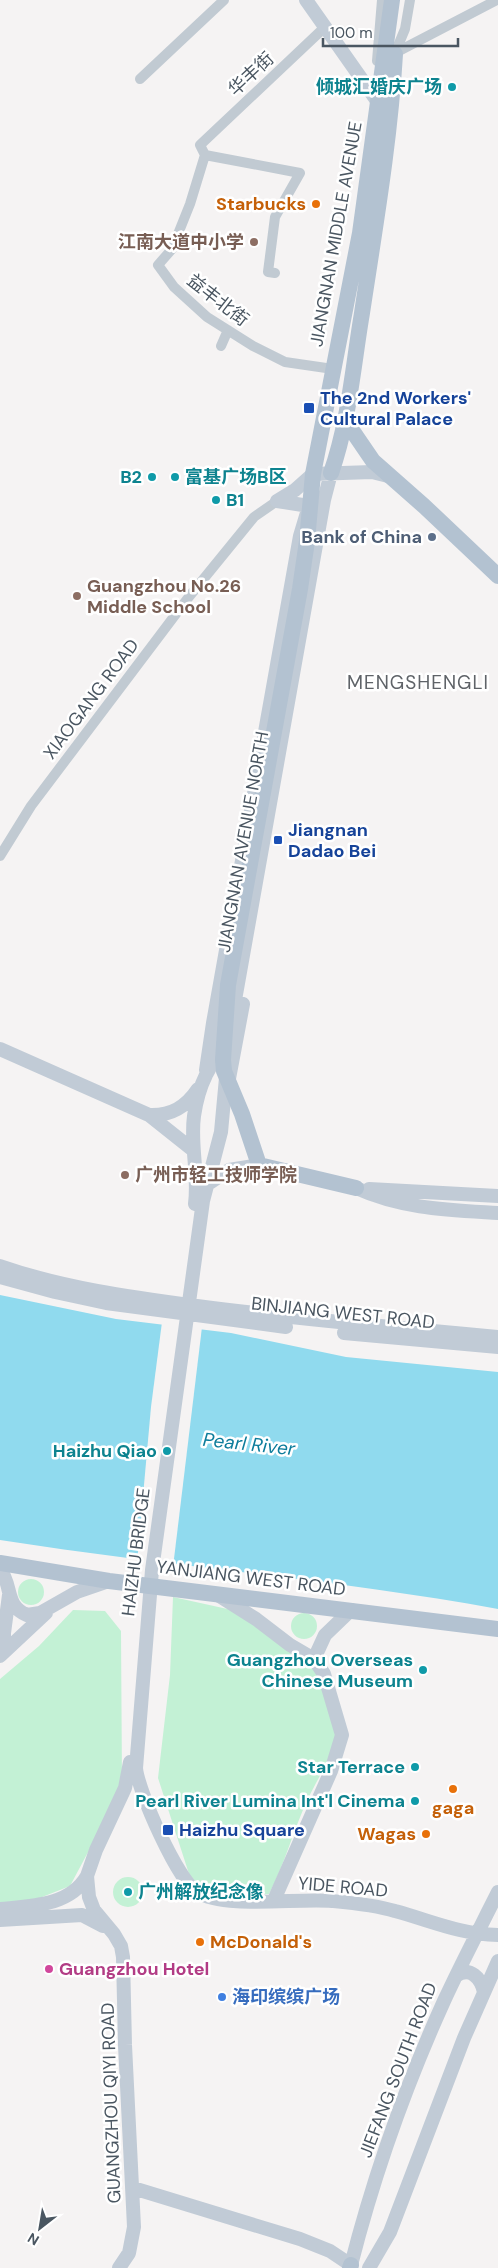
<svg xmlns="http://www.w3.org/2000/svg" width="498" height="2268" font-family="'DM Sans','Noto Sans SC',sans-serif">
  <rect width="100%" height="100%" fill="#f5f3f3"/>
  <path fill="#c3f1d5" d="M18 1592a13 13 0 1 1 26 0a13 13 0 1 1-26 0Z
    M173 1597 232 1610 311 1665C325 1685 336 1715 335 1740 334 1753 314 1785 308 1799 293 1830 285 1864 269 1894 236 1897 216 1900 190 1877L158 1778 170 1675Z
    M73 1610 105 1611 121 1631 122 1783 103 1824 70 1886 27 1903 0 1904V1679L39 1646Z
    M291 1626a13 13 0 1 1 26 0a13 13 0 1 1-26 0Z
    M113 1892a15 15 0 1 1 30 0a15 15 0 1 1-30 0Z"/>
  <path fill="#90daee" d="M0 1295 116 1319 231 1333 346 1357 498 1372V1609C333 1579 166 1566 0 1540Z"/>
  <path fill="#f5f3f3" d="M162 1322 202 1327 173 1567 137 1563 151 1407Z"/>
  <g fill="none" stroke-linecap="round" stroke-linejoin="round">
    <path stroke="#c1cad2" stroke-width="10" d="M325 27 200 145 205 155 190 204 172 249 158 265 174 287 207 317 253 346 285 362 333 369
      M395 53 497 0
      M395 53 405 29 410 0
      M377 61 382 0
      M140 79 224 0
      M205 155 300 173 275 217 268 272 275 273
      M221 346 228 330
      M0 856 31 806 188 598 254 517 277 501"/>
    <path stroke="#c1cbd6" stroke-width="14" d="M306 0 382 108
      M277 501 295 490 313 474 372 472 388 476
      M232 1017 324 500 331 473
      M0 1049 149 1115 193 1150
      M206 1070 213 1023 300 536 309 506 277 501
      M226 1078 221 1132 203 1201 152 1570 136 1768C138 1791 178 1881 197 1892 225 1909 296 1898 332 1901 353 1903 375 1905 395 1911 432 1921 459 1934 498 1935
      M228 1084 243 1004
      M149 1115C171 1116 186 1107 198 1089
      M208 1184 229 1170 259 1165
      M356 1188C402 1209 449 1210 498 1213
      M369 1189 498 1196
      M195 1204C199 1174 190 1145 194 1116 196 1102 200 1087 206 1075 212 1064 217 1056 220 1044
      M0 1266C63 1288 130 1297 197 1306 297 1319 397 1328 498 1337
      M0 1277 55 1292 106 1303 286 1327
      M344 1333 498 1347
      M0 1569C13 1586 4 1605 27 1615L40 1613 77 1592 109 1581
      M218 1595 256 1619 290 1645 314 1659 324 1674 342 1735 331 1771 274 1900
      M4 1651V1633L9 1595
      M0 1656 46 1613
      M314 1659 325 1635 351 1610
      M0 1909C31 1906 70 1906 87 1876
      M0 1920 82 1915 103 1926
      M456 1976C470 1966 481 1978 484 1992
      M133 2188 300 2239 330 2251 351 2265C374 2175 406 2085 444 2001 461 1964 480 1928 498 1892
      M119 2268 129 2253 134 2227 125 2045 123 1957 121 1946 114 1934 94 1910 89 1897 87 1876 96 1850 125 1788 130 1762
      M369 2268 390 2232 464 2038 498 1961"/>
    <path stroke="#b3c2d1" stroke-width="16" d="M345 420 373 461 424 506 498 576
      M331 473C349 422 353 366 362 313 375 227 390 141 395 54
      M356 1188 259 1165 242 1114 224 1071 223 1060 228 985 300 589 307 541 313 474 360 233 392 0
      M0 1563 109 1581 498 1629
      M350 2268 351 2265"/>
  </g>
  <g fill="#0f9aa8" stroke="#fff" stroke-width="2">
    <circle cx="452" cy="87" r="5"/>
    <circle cx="152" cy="477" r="5"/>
    <circle cx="175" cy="477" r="5"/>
    <circle cx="216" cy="500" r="5"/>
    <circle cx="167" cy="1451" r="5"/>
    <circle cx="423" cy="1670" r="5"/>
    <circle cx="415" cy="1767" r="5"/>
    <circle cx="415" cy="1801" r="5"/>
    <circle cx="128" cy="1892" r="5"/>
  </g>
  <g fill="#e8710a" stroke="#fff" stroke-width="2">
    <circle cx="316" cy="204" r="5"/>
    <circle cx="453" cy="1789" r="5"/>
    <circle cx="426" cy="1834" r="5"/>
    <circle cx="200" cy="1942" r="5"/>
  </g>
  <g fill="#8d6e63" stroke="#fff" stroke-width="2">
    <circle cx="254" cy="242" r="5"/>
    <circle cx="77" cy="596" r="5"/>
    <circle cx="125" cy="1175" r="5"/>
  </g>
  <g fill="#1a4fb4" stroke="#fff" stroke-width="2">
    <rect x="303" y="402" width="12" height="12" rx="2.5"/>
    <rect x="273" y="835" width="10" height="10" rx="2.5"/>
    <rect x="162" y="1824" width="12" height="12" rx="2.5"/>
  </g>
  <circle fill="#5c6f8a" stroke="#fff" stroke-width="2" cx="432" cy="537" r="5"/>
  <circle fill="#d1479c" stroke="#fff" stroke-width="2" cx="49" cy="1969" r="5"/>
  <circle fill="#3f7fe0" stroke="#fff" stroke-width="2" cx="222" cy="1997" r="5"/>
  <g text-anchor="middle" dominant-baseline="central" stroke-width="5" stroke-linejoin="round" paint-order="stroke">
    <g font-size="18" fill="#4a5661" stroke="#fff">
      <text transform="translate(251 74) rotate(-43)">华丰街</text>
      <text transform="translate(336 234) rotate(-80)">JIANGNAN MIDDLE AVENUE</text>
      <text transform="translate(218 300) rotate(38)">益丰北街</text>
      <text transform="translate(91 699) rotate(-53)">XIAOGANG ROAD</text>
      <text transform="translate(243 842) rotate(-80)">JIANGNAN AVENUE NORTH</text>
      <text transform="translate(343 1313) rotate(6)">BINJIANG WEST ROAD</text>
      <text transform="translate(136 1552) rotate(-83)">HAIZHU BRIDGE</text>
      <text transform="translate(251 1578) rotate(7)">YANJIANG WEST ROAD</text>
      <text transform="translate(343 1887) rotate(5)">YIDE ROAD</text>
      <text transform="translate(398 2070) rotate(-69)">JIEFANG SOUTH ROAD</text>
      <text transform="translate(111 2103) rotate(-92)">GUANGZHOU QIYI ROAD</text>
    </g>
    <g font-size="18" font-weight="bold" fill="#0d838f" stroke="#fff" text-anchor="end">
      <text x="442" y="87">倾城汇婚庆广场</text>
      <text x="142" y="477">B2</text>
      <text x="185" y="477" text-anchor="start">富基广场B区</text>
      <text x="226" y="500" text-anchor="start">B1</text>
      <text x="157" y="1451">Haizhu Qiao</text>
      <text x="413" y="1660">Guangzhou Overseas<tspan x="413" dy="21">Chinese Museum</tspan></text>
      <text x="405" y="1767">Star Terrace</text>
      <text x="405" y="1801">Pearl River Lumina Int'l Cinema</text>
      <text x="138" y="1892" text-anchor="start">广州解放纪念像</text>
    </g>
    <g font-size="18" font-weight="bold" fill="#c56008" stroke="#fff" text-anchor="end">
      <text x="306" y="204">Starbucks</text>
      <text x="453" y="1808" text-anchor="middle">gaga</text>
      <text x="416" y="1834">Wagas</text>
      <text x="210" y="1942" text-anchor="start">McDonald's</text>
    </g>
    <g font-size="18" font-weight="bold" fill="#785e54" stroke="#fff" text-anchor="start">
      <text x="244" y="242" text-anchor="end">江南大道中小学</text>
      <text x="87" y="586">Guangzhou No.26<tspan x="87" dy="21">Middle School</tspan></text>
      <text x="135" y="1175">广州市轻工技师学院</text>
    </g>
    <g font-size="18" font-weight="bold" fill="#164399" stroke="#fff" text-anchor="start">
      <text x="320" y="398">The 2nd Workers'<tspan x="320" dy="21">Cultural Palace</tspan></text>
      <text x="288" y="830">Jiangnan<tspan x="288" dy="21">Dadao Bei</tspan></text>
      <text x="179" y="1830">Haizhu Square</text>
    </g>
    <g font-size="18" font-weight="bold" fill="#4e5e75" stroke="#fff" text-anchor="end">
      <text x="422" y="537">Bank of China</text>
    </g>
    <g font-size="18" font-weight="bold" fill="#b23c85" stroke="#fff" text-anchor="start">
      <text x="59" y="1969">Guangzhou Hotel</text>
    </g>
    <g font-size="18" font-weight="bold" fill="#366cbe" stroke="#fff" text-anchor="start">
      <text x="232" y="1997">海印缤缤广场</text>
    </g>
    <g font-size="19" letter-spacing="1" fill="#5f6368" stroke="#fff">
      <text x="418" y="682">MENGSHENGLI</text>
    </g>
    <g font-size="19" font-style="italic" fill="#0c7c9b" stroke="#fff">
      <text transform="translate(249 1444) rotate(6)">Pearl River</text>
    </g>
  </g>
  <g transform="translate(40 2228) rotate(211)" stroke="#ffffff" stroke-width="4" paint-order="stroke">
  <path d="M0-4L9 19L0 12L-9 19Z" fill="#4a5661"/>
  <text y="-8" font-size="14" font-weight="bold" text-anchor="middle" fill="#4a5661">N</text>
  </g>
  <path d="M323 38v8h135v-8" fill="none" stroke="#4a5661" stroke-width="2.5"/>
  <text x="330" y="38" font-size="15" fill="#4a5661" stroke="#ffffff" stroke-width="4" paint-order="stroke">100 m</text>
</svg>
